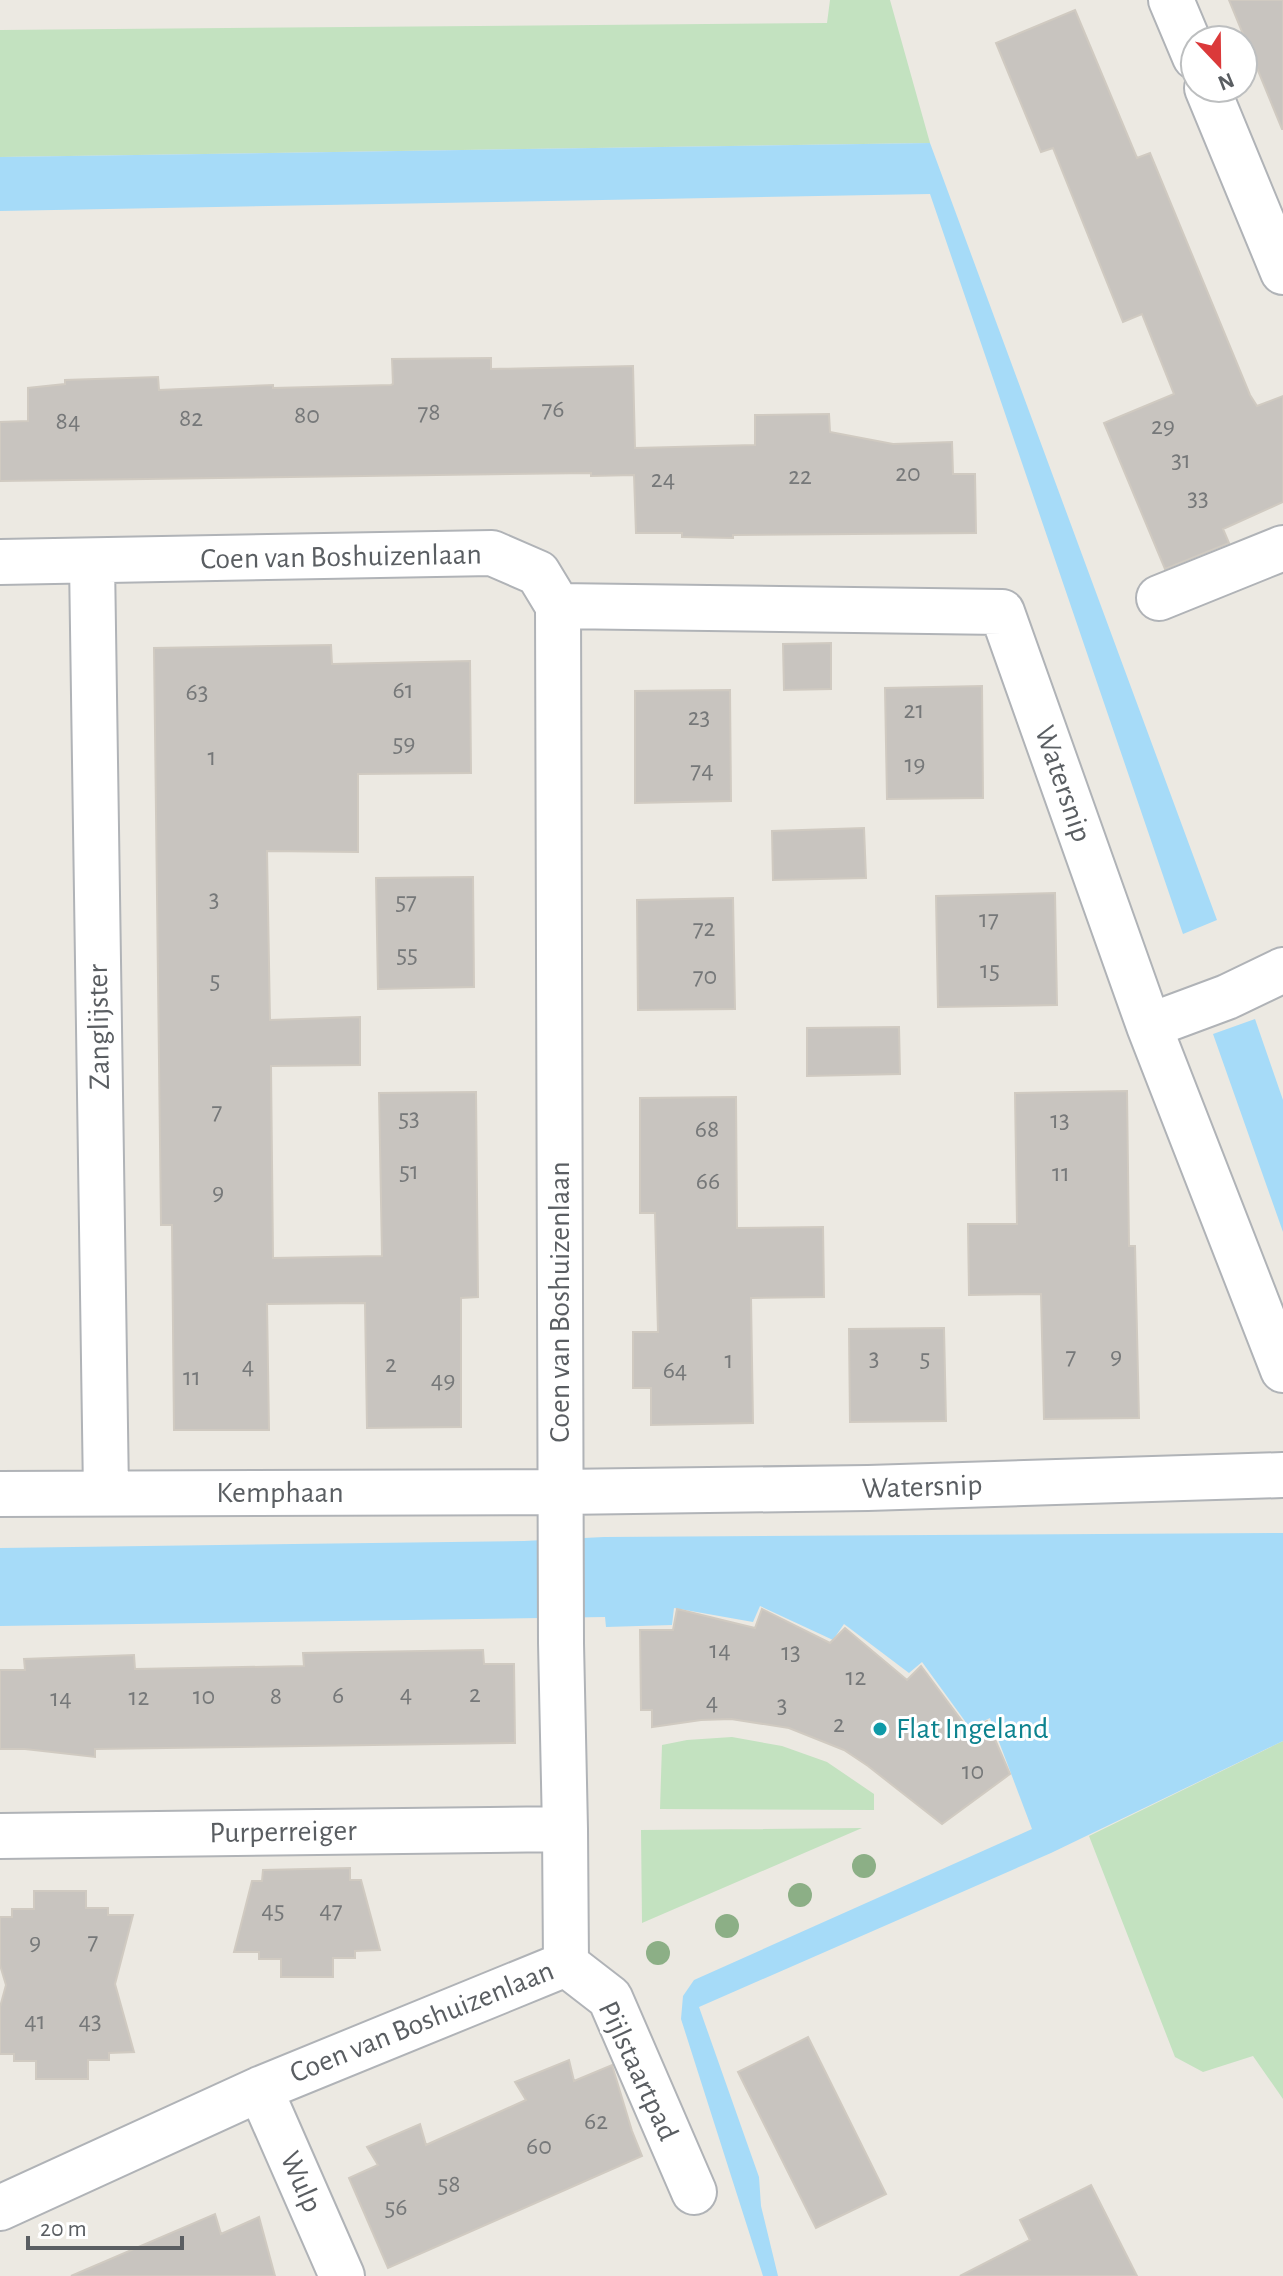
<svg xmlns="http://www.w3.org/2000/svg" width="1283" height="2276" font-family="'Alegreya Sans',sans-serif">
  <rect width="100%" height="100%" fill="#ece9e2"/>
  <path fill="#c3e2c0" d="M830 0H890L930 143 0 157V30L827 23Z
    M732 1737 782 1746 827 1762 874 1794V1810L660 1809 662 1745 687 1740Z
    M1283 1741V2099L1253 2056 1203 2072 1175 2057 1089 1836Z
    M862 1828 642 1923 641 1830Z"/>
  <path fill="#a6dbf8" d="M930 143 1217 920 1183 934 930 194 0 211V157Z
    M1255 1019 1283 1100V1232L1213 1034Z
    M1283 1533V1741L1051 1853 699 2007 759 2177 761 2206 778 2276H763L681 2019 683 1996 694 1980 1032 1829 990 1718 970 1728 922 1662 909 1673 844 1624 833 1640 760 1606 753 1622 674 1608 672 1625 606 1627 605 1617 0 1626V1548L524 1541 604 1537Z"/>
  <path fill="#c8c4bf" stroke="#d0cac1" stroke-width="2" d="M1229 0H1283V129H1282Z
    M1075 10 1137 158 1150 153 1250 395 1257 406 1283 396V502L1223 529 1229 543 1165 569 1104 423 1174 394 1142 314 1123 322 1053 148 1041 152 996 43Z
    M491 358V369L633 366 635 448 755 445V415L829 414 830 432 893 444 952 442 953 474H975L976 533 733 535V538L682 537V533H636L634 475 591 476V473L0 481V422L28 421V388L65 384V380L158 377 159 390 273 385V388L391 385 393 384 392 359Z
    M831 643V689L784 690 783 644Z
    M331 645 332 664 470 661 471 773 358 774V852L267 851 270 1020 360 1017V1065L271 1066 273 1258 382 1256 379 1093 476 1092 478 1297 461 1298V1427L367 1428 365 1303 267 1304 269 1430H174L172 1225H161L154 648Z
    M982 686 983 798 887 799 885 688Z
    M730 690 731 801 635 803V691Z
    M864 828 866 878 773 880 772 831Z
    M473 877 474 987 378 989 376 878Z
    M1055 893 1057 1005 938 1007 936 896Z
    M733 898 735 1009 638 1010 637 900Z
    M899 1027 900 1074 807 1076V1028Z
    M1127 1091 1129 1246H1135L1139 1418 1044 1419 1041 1294 969 1295 968 1224H1017L1015 1093Z
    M736 1097 737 1228 823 1227 824 1297 751 1298 753 1423 651 1425V1388H633V1332H658L655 1213H640V1098Z
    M944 1328 946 1421 850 1422 849 1329Z
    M677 1609 755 1628 762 1609 830 1643 845 1628 907 1680 921 1666 968 1729 987 1721 1010 1774 942 1824 868 1766 844 1750 789 1728 731 1719 701 1720 652 1727V1710H641L640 1630H673Z
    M483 1650 484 1664H514L515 1743 95 1749V1757L25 1749H0V1670H25L24 1659 134 1655 135 1669 304 1666 303 1653Z
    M350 1868V1880H361L380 1950 355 1951V1958H333V1977H281V1959H259V1952H234L252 1881H262L263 1870Z
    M34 1891H86V1908H108V1915H133L115 1984 134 2052 109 2053V2060H88V2079H36V2061H14V2054H0V2007L6 1985 0 1965V1917H12V1909H34Z
    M808 2037 886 2194 816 2228 738 2072Z
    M569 2060 574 2081 612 2065 632 2131 642 2156 388 2268 349 2178 378 2165 367 2147 420 2124 426 2145 526 2100 515 2082Z
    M1091 2185 1137 2276H960L1030 2240 1020 2220Z
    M215 2214 221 2234 259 2217 275 2276H71Z"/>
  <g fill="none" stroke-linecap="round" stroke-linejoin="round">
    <g stroke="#b0b3b7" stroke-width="48">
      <path id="minor" d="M1171 0 1195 57
        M1207 88 1283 272
        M0 562 492 553 538 573 558 606 561 1643 565 1829 566 1964 260 2089 0 2208
        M92 562 106 1493
        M1159 598 1283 548
        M558 606 1002 612 1149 1026 1283 1370
        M1149 1026 1227 997 1283 970
        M0 1494 560 1492 868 1488 1283 1475
        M0 1836 565 1829
        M566 1964 610 1998 694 2192
        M260 2089 342 2276"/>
    </g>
    <use href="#minor" stroke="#fff" stroke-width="44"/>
  </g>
  <g fill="#8caf86">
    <circle cx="864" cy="1866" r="12"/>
    <circle cx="800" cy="1895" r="12"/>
    <circle cx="727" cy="1926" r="12"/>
    <circle cx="658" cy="1953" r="12"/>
  </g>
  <circle fill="#0f9aa8" stroke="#fff" stroke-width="3" cx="880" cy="1729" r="8"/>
  <g text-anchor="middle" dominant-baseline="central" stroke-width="6" stroke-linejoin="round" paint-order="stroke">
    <g font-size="26" fill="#767879">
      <text x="553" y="409">76</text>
      <text x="429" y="412">78</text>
      <text x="307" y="415">80</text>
      <text x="191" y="418">82</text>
      <text x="68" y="421">84</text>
      <text x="1163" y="426">29</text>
      <text x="1181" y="460">31</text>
      <text x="908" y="473">20</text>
      <text x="800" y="476">22</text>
      <text x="663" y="479">24</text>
      <text x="1198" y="498">33</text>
      <text x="403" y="690">61</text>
      <text x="197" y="692">63</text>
      <text x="914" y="710">21</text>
      <text x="699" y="717">23</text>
      <text x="404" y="743">59</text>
      <text x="212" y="757">1</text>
      <text x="915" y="764">19</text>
      <text x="702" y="770">74</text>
      <text x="214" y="899">3</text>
      <text x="406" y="901">57</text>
      <text x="989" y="919">17</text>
      <text x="704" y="928">72</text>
      <text x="407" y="954">55</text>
      <text x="990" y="970">15</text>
      <text x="705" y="976">70</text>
      <text x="215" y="980">5</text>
      <text x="217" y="1111">7</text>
      <text x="409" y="1118">53</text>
      <text x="1060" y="1120">13</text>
      <text x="707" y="1129">68</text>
      <text x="409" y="1171">51</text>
      <text x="1061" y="1173">11</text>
      <text x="708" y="1181">66</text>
      <text x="218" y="1192">9</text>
      <text x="1071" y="1356">7</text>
      <text x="1116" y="1356">9</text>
      <text x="874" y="1358">3</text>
      <text x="925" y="1358">5</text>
      <text x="729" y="1360">1</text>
      <text x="391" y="1364">2</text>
      <text x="248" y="1366">4</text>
      <text x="675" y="1370">64</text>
      <text x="192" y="1377">11</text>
      <text x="443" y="1380">49</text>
      <text x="720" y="1650">14</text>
      <text x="791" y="1652">13</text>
      <text x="856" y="1677">12</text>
      <text x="406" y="1694">4</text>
      <text x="475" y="1694">2</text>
      <text x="338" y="1695">6</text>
      <text x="204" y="1696">10</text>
      <text x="276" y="1696">8</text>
      <text x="139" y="1697">12</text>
      <text x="61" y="1698">14</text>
      <text x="712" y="1702">4</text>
      <text x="782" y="1705">3</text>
      <text x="839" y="1724">2</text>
      <text x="973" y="1771">10</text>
      <text x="273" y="1910">45</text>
      <text x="331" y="1910">47</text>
      <text x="93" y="1941">7</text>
      <text x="35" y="1942">9</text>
      <text x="35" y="2021">41</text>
      <text x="90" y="2021">43</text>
      <text x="596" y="2121">62</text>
      <text x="539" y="2146">60</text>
      <text x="449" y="2184">58</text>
      <text x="396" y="2207">56</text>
    </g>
    <g font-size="30" fill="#5a5e62" stroke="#fff">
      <text transform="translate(341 557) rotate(-1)">Coen van Boshuizenlaan</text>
      <text transform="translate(1063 784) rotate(71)">Watersnip</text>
      <text transform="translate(99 1027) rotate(-91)">Zanglijster</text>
      <text transform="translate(560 1302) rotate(-90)">Coen van Boshuizenlaan</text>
      <text transform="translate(922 1487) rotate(-2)">Watersnip</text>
      <text x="280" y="1493">Kemphaan</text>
      <text transform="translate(283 1832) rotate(-1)">Purperreiger</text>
      <text transform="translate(422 2022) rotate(-22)">Coen van Boshuizenlaan</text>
      <text transform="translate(638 2071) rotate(65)">Pijlstaartpad</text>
      <text transform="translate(301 2182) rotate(66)">Wulp</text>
    </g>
    <g font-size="30" fill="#0d838f" stroke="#fff" text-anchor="start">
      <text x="896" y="1729">Flat Ingeland</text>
    </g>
  </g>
  <g transform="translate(1219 64) rotate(158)"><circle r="38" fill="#ffffff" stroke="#bdbfc0" stroke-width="2"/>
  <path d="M0-6L14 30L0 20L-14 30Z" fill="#db393a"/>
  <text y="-12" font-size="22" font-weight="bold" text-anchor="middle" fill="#5a5e62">N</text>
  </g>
  <path d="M28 2236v12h154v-12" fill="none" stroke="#5a5e62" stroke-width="4"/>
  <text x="40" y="2236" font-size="24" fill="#5a5e62" stroke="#ffffff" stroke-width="6" paint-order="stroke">20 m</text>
</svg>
